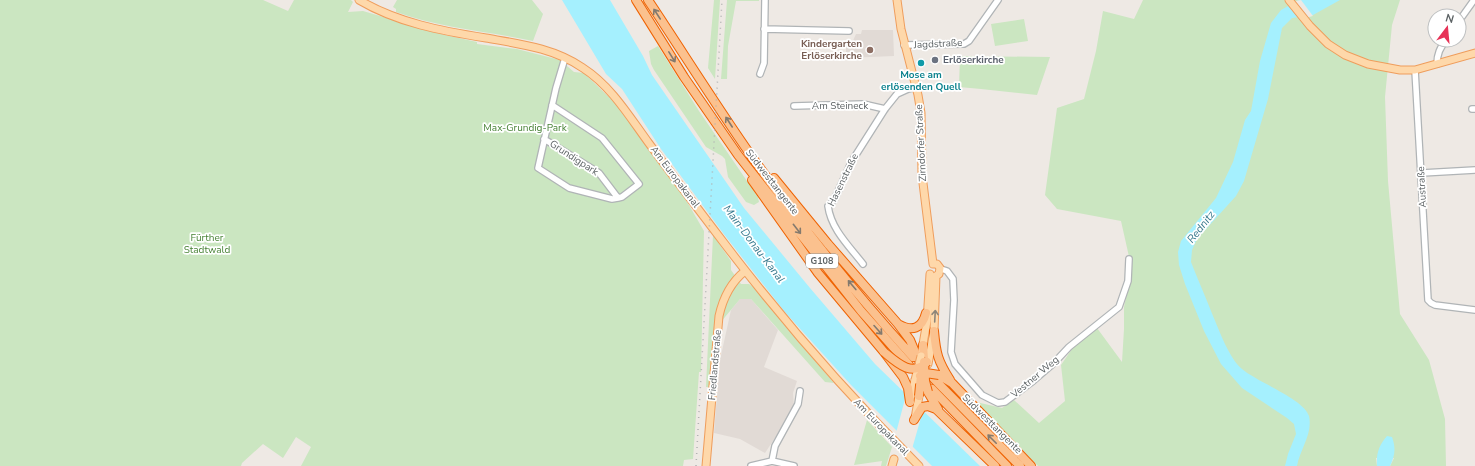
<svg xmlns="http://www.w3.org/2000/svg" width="1475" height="466" font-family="'Nunito Sans',sans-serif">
  <rect width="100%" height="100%" fill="#eee9e4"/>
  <path fill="#e1dad5" d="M862 30H893L894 56 846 58V43H852L856 34H861Z
    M740 299H751L778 330 764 367 797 381 793 393 794 406 788 418 765 453 740 439 714 433 720 360 731 310Z"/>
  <path fill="#cbe6c1" d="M0 0H263L288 11 294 0H351L353 2 348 12 363 11 445 35 477 42V44L517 49 560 60 574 72 584 73 614 102 686 197V200L704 231 701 372H699L693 459 684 460 683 466H301L311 447 296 437 283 458 263 444 242 463 241 466H0Z
    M397 0H532L543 14 533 41C487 31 440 28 396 12V9L393 7Z
    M714 0H720L715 79 708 68Z
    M727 0H759V1H736L728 46 727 79H721Z
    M1143 0H1400L1392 25 1385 97 1388 181 1400 314 1429 360 1445 419 1446 466H1390L1394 458H1376L1377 466H1038L976 402 1002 408 1014 400 1039 423 1065 401 1061 365 1074 346 1097 328 1122 362 1124 329V307L1132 270 1121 221 1057 209 1045 195 1057 108 1084 99 1096 51 1103 11 1134 19Z
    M1024 19 1028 41 995 46 991 24Z
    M658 46 699 111 758 197 759 202 754 205 746 202 728 177 725 159 722 156 706 147 654 70 651 64 649 51Z
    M960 56 1050 57 1037 95 981 89 959 87Z
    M713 235 731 261V270L741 284H749L756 289 834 383 825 382 751 299H740L715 329 710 387H706Z
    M867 420 892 447 886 466H881L882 461 854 465Z"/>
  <path fill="#a5f0fe" d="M562 0H610L643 56 652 75 744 208 810 288 875 364 980 466H932L851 385 784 311 723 233 661 149 622 89 606 74Z
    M1299 0H1340L1313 15 1292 18 1282 28 1268 99 1244 181 1236 196 1197 239 1192 250 1191 262C1198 280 1206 298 1213 316 1220 332 1229 358 1242 369 1257 382 1304 399 1309 416 1313 434 1300 449 1297 466H1285L1288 454 1296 434 1294 424 1287 418 1242 388 1221 364 1204 331 1185 284 1179 265 1178 252 1181 241 1216 198 1233 162 1245 120 1251 111 1260 61 1271 23 1281 10Z
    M1387 436 1392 437C1396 448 1395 456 1390 466H1377C1376 454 1379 445 1387 436Z"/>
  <path fill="#eee9e4" d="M1301 0 1313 16 1301 19 1291 2Z
    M905 390 925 410 922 414 912 449 896 433 905 399Z"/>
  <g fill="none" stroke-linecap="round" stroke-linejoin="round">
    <g stroke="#b0b4b6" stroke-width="8">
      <path id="minor" d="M1459 21 1474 0
        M764 29 849 31
        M904 45 964 44 969 41 998 0
        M565 58 556 88 538 168 569 188 612 199 618 198
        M1437 64C1437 54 1440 48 1446 40
        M1415 70 1428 300 1431 303 1435 305 1475 310
        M760 74 764 63 765 0
        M794 106 863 104 885 109
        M1472 109H1475
        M544 139 599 173 618 198 622 197 639 184 602 138 552 105
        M1422 173 1475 170
        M863 264C849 246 831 229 828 206L834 200 852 161 885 109 897 94 908 89 916 87
        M941 269 947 271 953 279 954 300 951 352 955 364 982 395 998 403 1005 402 1033 381 1054 363 1069 347 1119 307 1128 281 1129 259
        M772 461 775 446 798 404 800 391
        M751 466 772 461 794 466"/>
    </g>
    <g stroke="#ef9d5c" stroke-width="9">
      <path id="major" d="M359 0C398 23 442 31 486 38 520 44 554 48 583 68 611 86 629 116 648 142 673 176 698 209 724 243 784 322 849 396 919 466
        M897 0 901 29 918 95 921 113 922 175 933 264
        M1289 0 1310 26 1328 44 1345 55 1368 64 1400 70H1415L1475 53
        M933 264H937L940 268 939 274 936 276
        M922 350 927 321 930 274
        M928 364 934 331 936 276
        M910 399 915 380
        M915 418 919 396
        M706 466 719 316C723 298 730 283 745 271
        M892 466 894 459"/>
    </g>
    <g stroke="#ef6303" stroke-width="10">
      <path id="highway" d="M636 0 684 77 738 155 861 311 909 365
        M648 0C682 51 715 104 750 154 800 225 855 293 913 357
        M774 178 828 244 898 324 910 340 918 359
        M752 180 818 273 884 352 903 377 908 388 910 402
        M898 324C912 332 922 329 926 313
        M934 331C936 354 938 361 950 380
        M923 345 924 359
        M939 375 952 383 1031 466
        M934 379 1020 466
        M932 389 1007 466
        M928 392 938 409
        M914 420 922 407 928 406 936 409 995 466"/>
    </g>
    <use href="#minor" stroke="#fff" stroke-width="5.5"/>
    <use href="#major" stroke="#fed8aa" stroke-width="7"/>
    <use href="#highway" stroke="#fbc18e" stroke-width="8"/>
    <path stroke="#b1b2b2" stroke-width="1.5" stroke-dasharray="1 5" stroke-linecap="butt" d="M696 466 722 0"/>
    <g stroke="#ef9d5c" stroke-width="9" stroke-linecap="butt">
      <path id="major-bridge" d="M915 380 921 356"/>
    </g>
    <g stroke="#ef6303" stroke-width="10" stroke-linecap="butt">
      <path id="highway-bridge" d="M884 352C896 362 912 378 927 362
        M924 362 925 381 928 392
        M920 376 926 373 939 375
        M919 396 921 375"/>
    </g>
    <use href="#major-bridge" stroke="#fed8aa" stroke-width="7"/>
    <use href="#highway-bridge" stroke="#fbc18e" stroke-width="8"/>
  </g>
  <defs><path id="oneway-shaft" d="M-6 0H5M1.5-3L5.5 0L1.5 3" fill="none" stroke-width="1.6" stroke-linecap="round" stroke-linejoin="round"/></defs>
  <g stroke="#847a6e">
    <use href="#oneway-shaft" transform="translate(657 14) rotate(-123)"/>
    <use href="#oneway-shaft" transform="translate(672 57) rotate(58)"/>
    <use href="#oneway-shaft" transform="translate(729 122) rotate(-123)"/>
    <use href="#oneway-shaft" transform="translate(797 229) rotate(52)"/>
    <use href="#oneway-shaft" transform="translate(852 285) rotate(-130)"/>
    <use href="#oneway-shaft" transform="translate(878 330) rotate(48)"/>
    <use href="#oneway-shaft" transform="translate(992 439) rotate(-135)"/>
  </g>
  <use stroke="#8d8579" href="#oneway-shaft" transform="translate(935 316) rotate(-87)"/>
  <circle fill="#8d6e63" stroke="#fff" stroke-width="1.5" cx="870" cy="50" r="4"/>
  <circle fill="#6b7280" stroke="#fff" stroke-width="1.5" cx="935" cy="60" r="4"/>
  <circle fill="#0f9aa8" stroke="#fff" stroke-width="1.5" cx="921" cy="63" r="4"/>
  <g text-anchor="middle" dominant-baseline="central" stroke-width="3.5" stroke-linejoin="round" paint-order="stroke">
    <rect fill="#fff" stroke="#8d9192" stroke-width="1" x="806" y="254" width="32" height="14" rx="3"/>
    <g font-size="9" font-weight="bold" fill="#5c6264">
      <text x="822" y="261">G108</text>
    </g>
    <g font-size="10" font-weight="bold" fill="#785e54" stroke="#fff" text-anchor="end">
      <text x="862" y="44">Kindergarten<tspan x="862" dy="12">Erlöserkirche</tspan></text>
    </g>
    <g font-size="10" fill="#5c6264" stroke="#fff">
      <text transform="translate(938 44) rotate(-3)">Jagdstraße</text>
      <text x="840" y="106">Am Steineck</text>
      <text transform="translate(921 143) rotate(-93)">Zirndorfer Straße</text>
      <text transform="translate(574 158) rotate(33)">Grundigpark</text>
      <text transform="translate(675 177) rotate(53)">Am Europakanal</text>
      <text transform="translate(843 180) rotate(-64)">Hasenstraße</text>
      <text transform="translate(772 182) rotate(52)">Südwesttangente</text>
      <text transform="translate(1422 187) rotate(-93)">Austraße</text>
      <text transform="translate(715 365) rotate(-85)">Friedlandstraße</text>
      <text transform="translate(1035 377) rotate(-40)">Vestner Weg</text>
      <text transform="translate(992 424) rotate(45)">Südwesttangente</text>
      <text transform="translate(881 427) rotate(46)">Am Europakanal</text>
    </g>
    <g font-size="10" font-weight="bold" fill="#5b616d" stroke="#fff" text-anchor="start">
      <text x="943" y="60">Erlöserkirche</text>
    </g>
    <g font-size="10" font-weight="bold" fill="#0d838f" stroke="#fff">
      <text x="921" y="75">Mose am<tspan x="921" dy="12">erlösenden Quell</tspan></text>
    </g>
    <g font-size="10" fill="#478235" stroke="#fff">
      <text x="525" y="128">Max-Grundig-Park</text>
      <text x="207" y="238">Fürther<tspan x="207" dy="12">Stadtwald</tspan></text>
    </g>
    <g font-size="11" font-style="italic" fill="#37798d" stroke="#fff">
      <text transform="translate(1201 227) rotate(-52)">Rednitz</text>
      <text transform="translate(754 244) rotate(53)">Main-Donau-Kanal</text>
    </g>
  </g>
  <g transform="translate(1447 28) rotate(16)"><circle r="19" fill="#ffffff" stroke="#bec0c1"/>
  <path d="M0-3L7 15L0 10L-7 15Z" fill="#e73257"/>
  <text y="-6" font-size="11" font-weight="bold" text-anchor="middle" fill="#5c6264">N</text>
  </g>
</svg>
